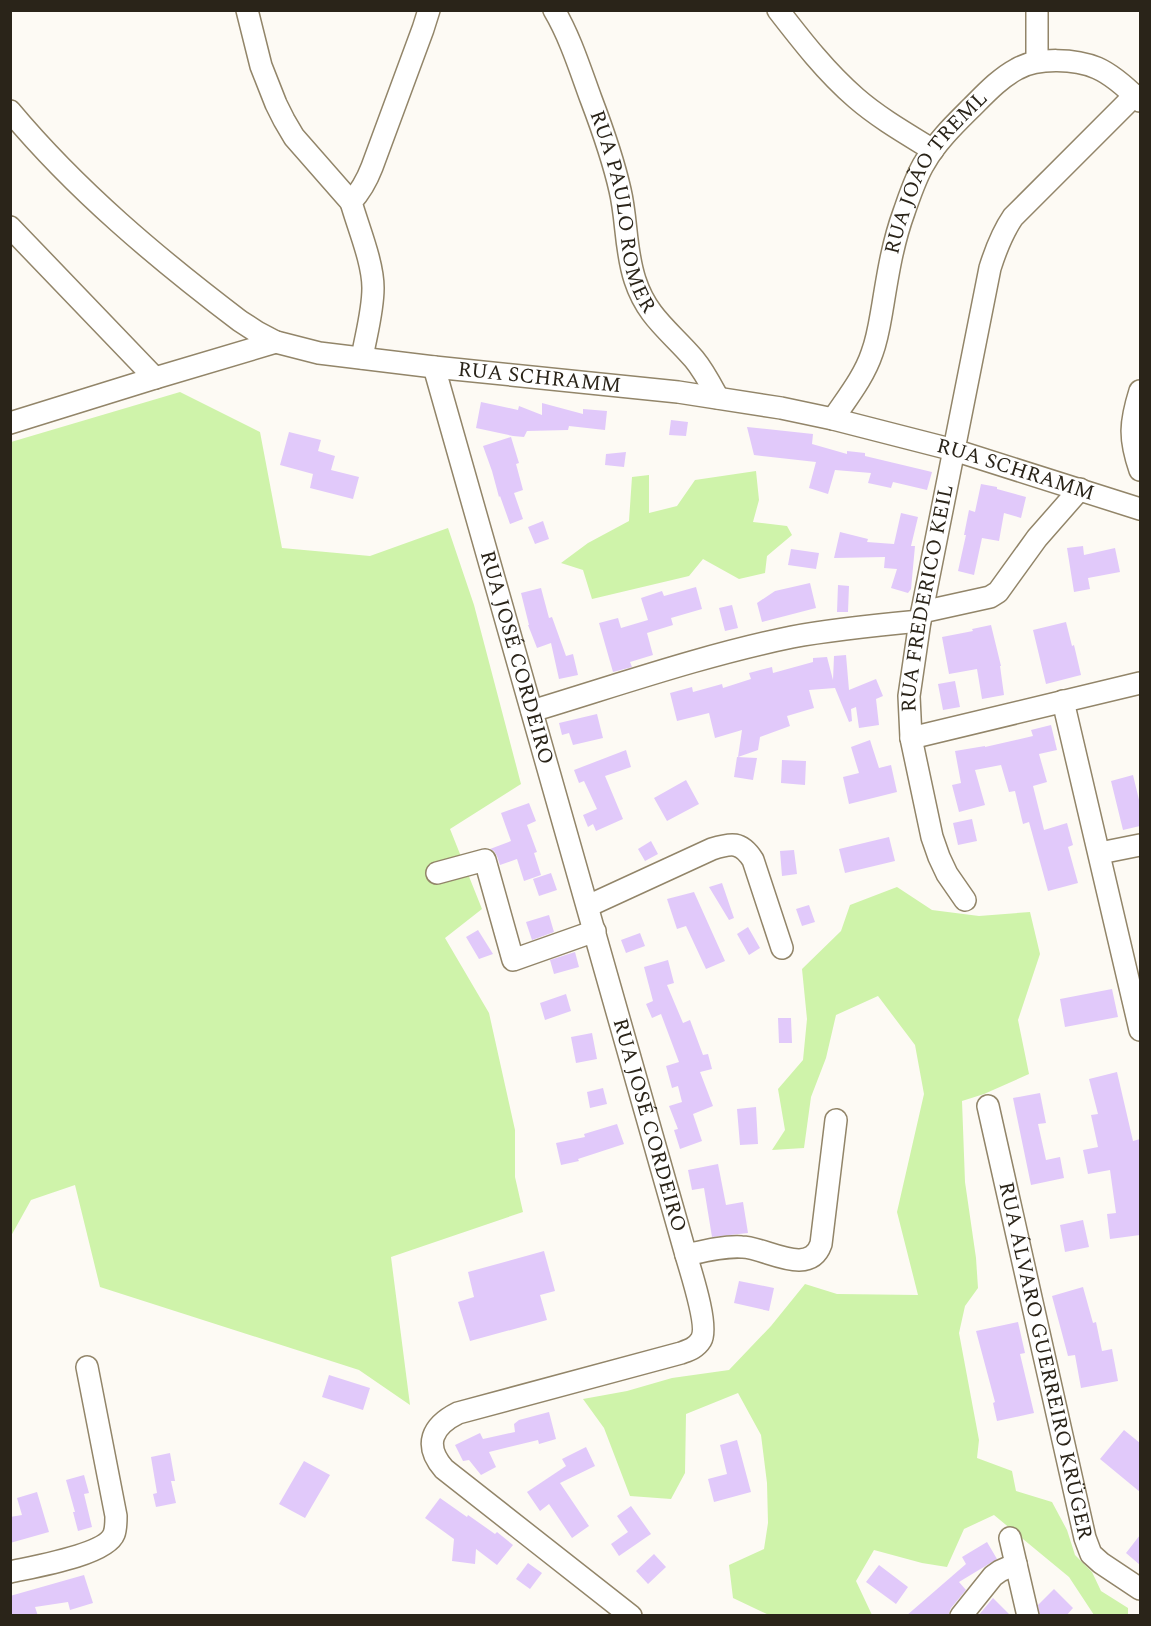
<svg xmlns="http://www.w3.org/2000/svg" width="1151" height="1626" font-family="Spectral,serif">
  <rect width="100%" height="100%" fill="#fdfaf4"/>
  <path fill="#cff3aa" d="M180 392 260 432 282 548 370 556 448 528 474 605 521 784 450 829 482 909 445 938 489 1013 515 1130V1177L523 1212 391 1257 410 1405 359 1370 100 1287 75 1185 31 1200 11 1236V442Z
    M756 471 759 500 753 522 787 526 792 535 767 556 765 573 739 579 703 559 689 576 592 599 583 570 561 563 588 543 629 521 632 477 649 475V513L677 506 695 480Z
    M897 887 932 910 979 916 1030 912 1040 954 1018 1020 1029 1074 984 1094 962 1101 965 1182 976 1258 978 1288 965 1306 959 1333 979 1440 977 1458 1012 1471 1016 1491 1052 1502 1067 1530 1075 1555 1092 1572 1101 1591 1128 1608V1615H1094L1069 1577 994 1515 964 1529 947 1567 922 1563 874 1550 856 1581 872 1615H769L733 1598 729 1565 764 1549 768 1523 767 1483 761 1435 738 1393 686 1414 685 1473 671 1499 630 1496 604 1428 583 1399 627 1391 672 1378 729 1370 771 1326 805 1284 837 1294 918 1295 897 1212 924 1094 915 1045 878 996 836 1015 826 1058 811 1097 804 1148 772 1150 785 1130 778 1089 803 1060 807 1019 802 969 841 931 850 905Z"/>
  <path fill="#e1c9fa" d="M481 402 518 410 519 406 542 415V403L583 414V409L607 411 605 430 569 426 568 430 527 431 524 437 513 436 476 428Z
    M671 420 688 422 686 436 669 435Z
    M747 427 813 434 812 444 847 454V451L865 453V456L932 472 927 490 893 482 891 488 868 483 871 473 835 470 828 494 809 488 816 462 754 455Z
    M289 432 321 440 318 451 335 456 331 470 359 477 353 499 310 488 313 474 280 465Z
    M511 437 519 463 516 464 523 490 514 493 523 519 510 524 500 496 499 497 492 471 483 446Z
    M626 452 624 467 605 465 606 454Z
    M981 484 997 487V489L1026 497 1021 518 1004 513 999 541 982 538 974 575 958 571 966 535H964L969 510 975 512Z
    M901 513 918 517 911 546H915L911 589 908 593 891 588 897 569 884 568 885 557 834 558 840 532 868 539 867 542 894 544Z
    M543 521 549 539 535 544 528 527Z
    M1083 546 1084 555 1115 548 1120 572 1088 578 1090 589 1074 592 1067 548Z
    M791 549 819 553 816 569 788 565Z
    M810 583 816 608 762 622 757 603 775 591Z
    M838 585 849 586 848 612H837Z
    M696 587 702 609 671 618 673 625 647 633 653 655 630 662 632 667 613 672 599 623 618 618 621 628 648 620 641 598 662 591 664 596Z
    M541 588 549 618 552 617 566 656 573 654 578 675 559 679 551 643 537 648 528 625H529L521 593Z
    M732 605 738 628 725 631 719 608Z
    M1066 622 1072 646 1074 645 1081 675 1046 684 1033 630Z
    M991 625 1001 666H1000L1004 695 982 699 977 669 949 674 942 637 973 631 972 629Z
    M846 655 849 690 876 679 883 696 876 699 879 725 859 728 856 707 851 709 852 721 849 722 835 688 809 690 814 708 787 716 790 726 760 737 758 750 738 757 742 730 715 738 709 713 677 721 670 693 692 687 693 692 722 684 723 688 751 679 749 673 772 667 773 673 813 662V658L827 657 833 680 834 656Z
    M955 681 960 707 943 710 938 684Z
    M597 714 603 738 573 745 569 733 562 735 559 723Z
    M1051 725 1057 750 1039 754 1047 782 1033 786 1044 830 1067 823 1073 845 1068 847 1078 883 1048 891 1029 822 1023 824 1015 791 1009 792 1001 765 975 770 985 805 959 812 952 785 961 783 955 751 985 746V747L1033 736 1031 730Z
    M870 740 879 768 891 765 897 792 849 804 843 777 859 773 851 747Z
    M626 750 631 767 605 776 623 819 596 831 593 824 588 827 583 815 597 809 584 781 579 783 574 770Z
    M737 757 757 758 753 780 734 777Z
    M782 760 806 761 805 785 781 783Z
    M1133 775 1140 804V826L1123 830 1111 781Z
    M686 780 699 804 667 821 654 798Z
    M529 803 536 821 527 825 537 852 534 853 541 875 524 881 517 859 500 865 497 856 494 851 490 849 511 841 501 813Z
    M972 819 977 841 958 845 953 823Z
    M889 837 895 861 845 873 839 849Z
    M651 841 658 854 645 861 638 849Z
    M794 850 797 874 782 876 780 851Z
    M551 873 557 890 539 896 533 879Z
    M722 883 734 918 729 920 709 887Z
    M694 892 725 961 706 969 686 926 677 929 667 899Z
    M809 905 815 922 802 926 796 909Z
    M549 915 554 932 532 940 526 922Z
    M748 927 760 948 749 955 737 934Z
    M478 930 493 954 479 959 466 937Z
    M640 933 645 946 626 953 621 940Z
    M575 952 579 967 554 974 550 960Z
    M668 960 674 983 667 985 683 1023 690 1020 703 1055 708 1054 712 1069 700 1072 713 1106 693 1114 702 1141 680 1149 674 1130 678 1129 669 1106 682 1102 678 1086 672 1088 666 1066 679 1062 661 1014 652 1018 646 1004 653 1001 644 967Z
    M1112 989 1118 1017 1065 1027 1060 999Z
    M566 994 571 1011 545 1020 540 1003Z
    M778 1018H791L792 1043H779Z
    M592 1033 597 1059 576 1063 571 1037Z
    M1117 1072 1133 1141 1140 1139V1235L1110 1239 1107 1214 1116 1213 1110 1170 1088 1174 1083 1150 1098 1147 1091 1115 1098 1114 1089 1079Z
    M603 1088 607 1104 590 1108 587 1092Z
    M1040 1093 1046 1123 1038 1124 1046 1160 1060 1157 1064 1178 1031 1185 1013 1098Z
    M756 1107 758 1144 740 1145 737 1109Z
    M617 1124 624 1144 578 1159 579 1161 561 1165 556 1143 585 1137 584 1134Z
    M718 1164 726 1205 743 1202 748 1233 712 1237 704 1188 692 1190 688 1170Z
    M1083 1220 1089 1247 1065 1252 1060 1225Z
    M544 1251 555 1291 540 1295 547 1320 470 1341 458 1302 474 1297 468 1272Z
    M739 1281 774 1288 769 1311 734 1303Z
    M1083 1287 1093 1323 1096 1322 1102 1351 1112 1349 1118 1381 1081 1388 1075 1355 1068 1356 1052 1296Z
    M1018 1322 1025 1353 1020 1354 1034 1413 997 1421 993 1403 995 1402 976 1331Z
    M329 1375 370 1388 363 1410 322 1397Z
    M549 1412 556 1439 539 1444 538 1440 489 1452 496 1467 481 1475 469 1460 463 1461 455 1445 480 1433 483 1439 515 1432 514 1424 519 1420Z
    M1124 1430 1140 1443V1492L1100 1459Z
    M737 1440 751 1492 714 1502 708 1479 727 1474 720 1445Z
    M586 1447 595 1466 560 1483 589 1526 572 1538 549 1504 540 1511 527 1492 566 1466 562 1459Z
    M170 1453 175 1481H171L176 1503 156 1507 153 1494 157 1493 151 1457Z
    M304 1461 330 1475 305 1518 279 1504Z
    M84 1475 89 1493 84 1494 92 1527 78 1531 73 1512H75L66 1480Z
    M37 1492 49 1532 10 1543V1517L22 1515 17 1498Z
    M440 1498 467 1517 468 1515 495 1534 497 1532 513 1545 497 1565 476 1549 475 1564 452 1561 454 1539 425 1518Z
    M631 1506 651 1534 619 1556 611 1544 628 1532 617 1516Z
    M1140 1535V1565L1126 1553Z
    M987 1542 997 1559 959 1582 966 1590 951 1608 948 1616H906L966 1564 962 1557Z
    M654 1554 666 1567 648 1584 636 1571Z
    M528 1563 542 1573 530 1589 516 1579Z
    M879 1565 908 1587 896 1604 866 1582Z
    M84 1575 93 1603 70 1610 68 1602 35 1607 38 1616H10V1596Z
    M1054 1589 1073 1608 1066 1616H1040L1038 1605Z
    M993 1598 1011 1616H978Z"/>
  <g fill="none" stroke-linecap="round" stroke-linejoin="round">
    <g stroke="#928569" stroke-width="24">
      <g id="minor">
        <path d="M247 10 261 66 276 104 284 120 294 137 351 202"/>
        <path id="s1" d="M554 10C570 37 580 69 591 99 602 128 613 159 620 190 627 219 625 250 635 280 647 317 670 331 694 359 704 371 711 385 718 398"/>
        <path d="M778 10C802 41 826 72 856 98 879 118 907 134 933 150"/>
        <path d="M1037 61V10"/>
        <path id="s2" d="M10 111C77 191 157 258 240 321L257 332 276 342 319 353 434 367 678 392 781 408 833 419 954 450 1140 509"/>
        <path d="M10 227 155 378"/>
        <path d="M362 358C366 335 373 311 373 288 373 262 358 227 351 202 361 191 367 180 372 167L423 29 429 10"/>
        <path id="s3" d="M434 367 686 1255C691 1272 709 1327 701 1340 696 1348 689 1350 681 1353L458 1413C432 1426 423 1445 444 1469L631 1616"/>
        <path d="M1140 391C1130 423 1129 438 1140 470"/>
        <path id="s4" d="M833 419C847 398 864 377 872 353 878 337 880 321 883 304 888 273 893 242 904 212 910 195 916 176 925 162 937 141 956 123 972 107 986 93 1000 78 1017 69 1038 57 1076 59 1097 68 1113 75 1128 89 1140 101"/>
        <path d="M10 423 155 378 276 342"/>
        <path d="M922 612 990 597 998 592 1037 538 1080 489"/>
        <path d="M1063 701 1140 1030"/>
        <path d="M532 711C618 685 704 655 792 637 834 629 877 625 920 621"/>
        <path d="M911 738 1140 683"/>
        <path d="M1100 853 1140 845"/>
        <path d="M437 873 485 860 513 960 595 931"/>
        <path id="s5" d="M965 900 947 874 939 857 932 837 911 738 909 696 920 621 990 268C996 249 1002 233 1013 217L1135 95"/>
        <path d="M588 906 712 849C731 843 741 841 753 860L782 948"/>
        <path id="s6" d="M988 1106 1085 1538 1091 1554 1101 1563 1140 1589"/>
        <path d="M686 1255C704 1251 723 1246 742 1247 765 1247 809 1278 821 1244L836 1120"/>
        <path d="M1010 1538 1028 1616"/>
        <path d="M10 1572C32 1567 106 1555 114 1534 116 1529 116 1522 116 1516L87 1367"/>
        <path d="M961 1616 993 1576 1000 1571 1016 1564"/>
      </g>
    </g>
    <use href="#minor" stroke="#fff" stroke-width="21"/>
  </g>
  <g text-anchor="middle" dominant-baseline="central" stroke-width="4.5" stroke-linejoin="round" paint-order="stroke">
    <g font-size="21" fill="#2a2419" stroke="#fff">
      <text stroke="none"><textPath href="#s4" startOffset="272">RUA JOÃO TREML</textPath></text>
      <text stroke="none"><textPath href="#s1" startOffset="214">RUA PAULO ROMER</textPath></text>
      <text stroke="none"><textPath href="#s2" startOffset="620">RUA SCHRAMM</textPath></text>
      <text stroke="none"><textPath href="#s2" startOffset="1106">RUA SCHRAMM</textPath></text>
      <text stroke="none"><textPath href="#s5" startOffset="314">RUA FREDERICO KEIL</textPath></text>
      <text stroke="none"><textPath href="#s3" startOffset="302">RUA JOSÉ CORDEIRO</textPath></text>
      <text stroke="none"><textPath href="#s3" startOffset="788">RUA JOSÉ CORDEIRO</textPath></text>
      <text stroke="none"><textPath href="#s6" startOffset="261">RUA ÁLVARO GUERREIRO KRÜGER</textPath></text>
    </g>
  </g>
  <rect width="1151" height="1626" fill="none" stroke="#2a2419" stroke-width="24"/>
</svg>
